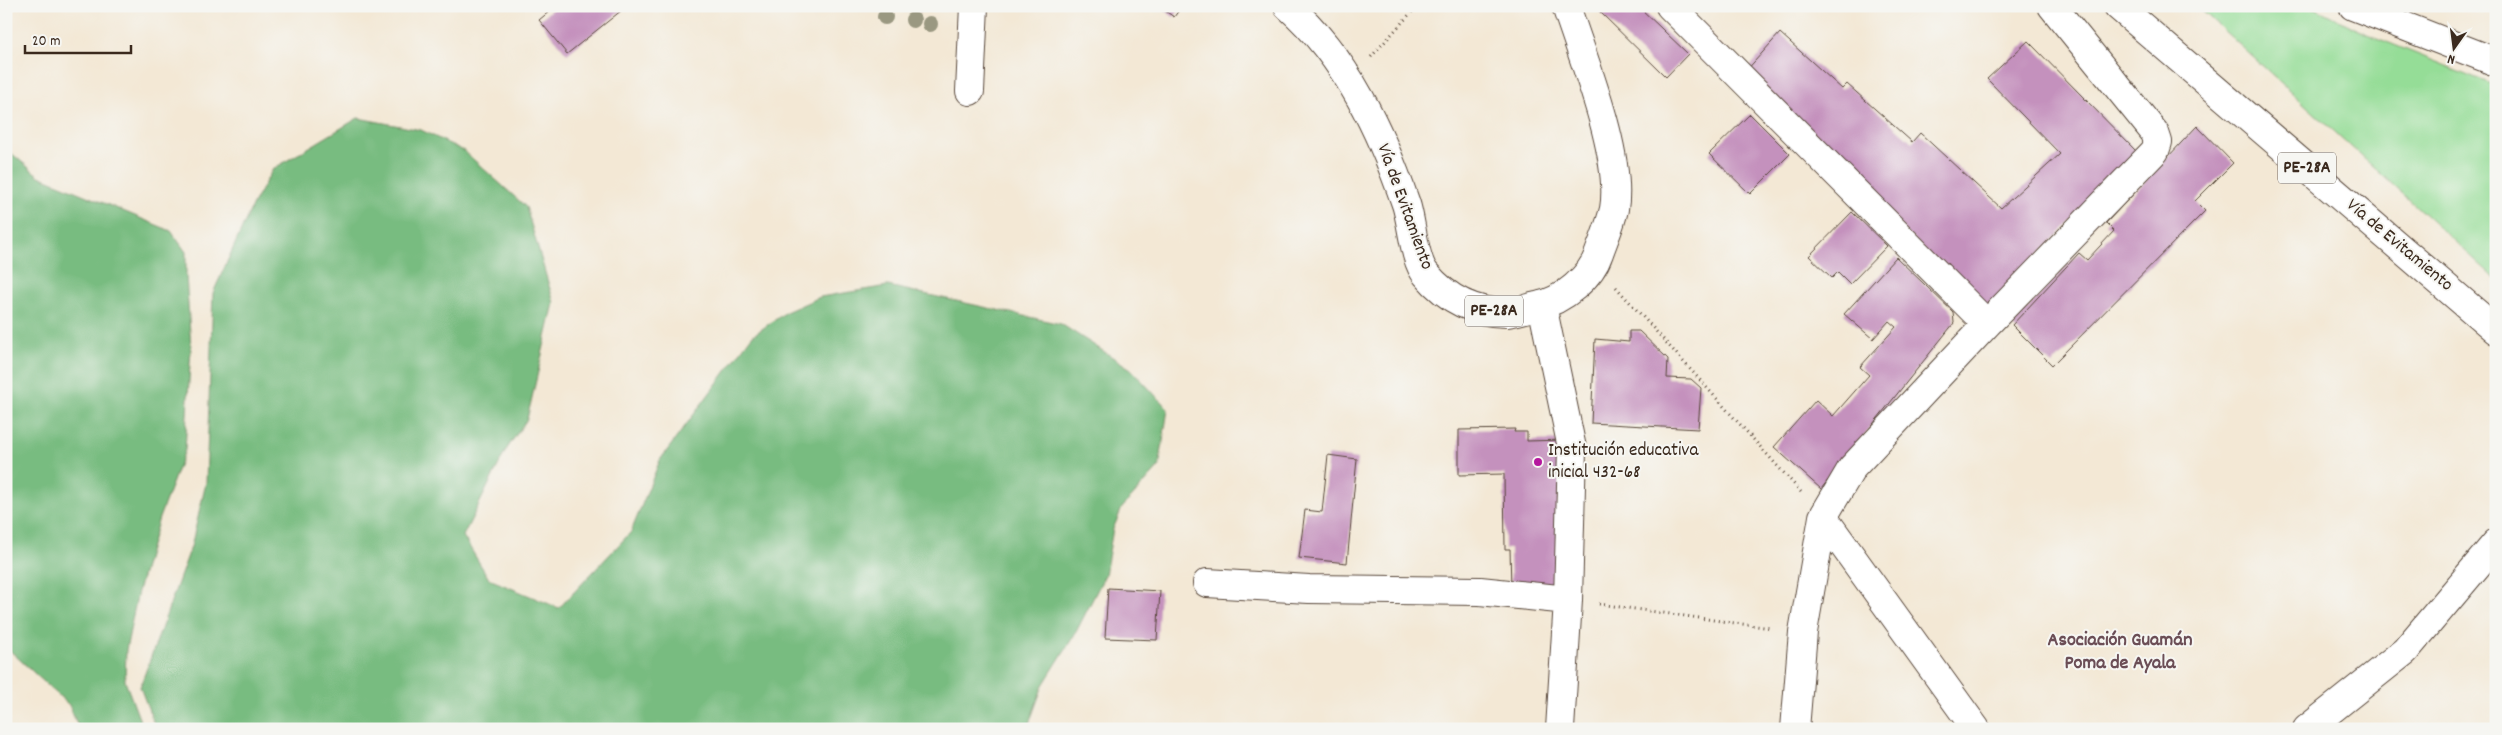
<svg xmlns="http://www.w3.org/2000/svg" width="2502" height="735" font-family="Dekko,sans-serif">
  <rect width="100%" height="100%" fill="#f6f6f2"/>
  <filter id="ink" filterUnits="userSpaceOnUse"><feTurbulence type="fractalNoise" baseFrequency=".02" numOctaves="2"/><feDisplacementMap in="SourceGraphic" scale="10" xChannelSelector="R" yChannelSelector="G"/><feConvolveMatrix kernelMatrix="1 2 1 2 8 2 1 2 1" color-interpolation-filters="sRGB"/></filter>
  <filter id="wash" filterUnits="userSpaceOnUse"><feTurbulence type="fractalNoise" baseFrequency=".0096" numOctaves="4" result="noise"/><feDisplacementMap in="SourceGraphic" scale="20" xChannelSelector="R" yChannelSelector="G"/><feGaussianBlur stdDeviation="1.12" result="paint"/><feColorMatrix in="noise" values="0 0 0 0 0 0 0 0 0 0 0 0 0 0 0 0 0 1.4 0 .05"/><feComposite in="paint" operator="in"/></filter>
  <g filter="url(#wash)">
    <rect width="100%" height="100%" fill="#f3e8d5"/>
    <path fill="#95dd97" stroke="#68845a" d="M2197 6H2311L2367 34 2496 86V279Z"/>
    <path fill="#78bc80" stroke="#5a734f" d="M358 118 421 130 464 151 526 207 554 303 527 419 506 450 463 536 489 579 559 608 631 532 660 460 752 336 786 312 820 297 888 286 1061 324 1131 369 1168 409 1159 467 1122 508 1113 529 1105 575 1075 634 1043 685 1027 729H156L140 687 191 547 206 483 213 293 253 204 273 169Z
      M6 149 39 176 171 231 186 252V276L191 347 185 450 159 518 138 591 126 650 125 681 143 729H79L69 705 6 647Z"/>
    <g id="blocks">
      <path fill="#c491bd" d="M556 6H627L567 54 539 20Z
        M899 6H921L920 12Z
        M1158 6H1182L1174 17Z
        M1594 6H1638L1688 54 1666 77Z
        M1780 33 1842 89 1847 84 1912 142 1920 133 2001 208 2060 154 1987 79 2028 41 2137 152 1985 311 1745 72Z
        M1750 114 1790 154 1750 194 1709 154Z
        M2197 126 2233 163 2195 201 2205 211 2052 365 2012 325 2079 253 2087 260 2114 231 2106 223Z
        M1852 212 1887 246 1850 284 1838 272 1832 278 1809 256Z
        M1896 257 1953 312 1954 323 1821 489 1774 447 1816 400 1833 416 1869 375 1860 367 1896 327 1889 321 1873 339 1844 314Z
        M1629 331H1639L1668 359 1667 378 1691 379 1701 388 1698 429 1591 423 1595 339 1629 342Z
        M1515 429 1514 432H1527V441L1564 440 1557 587 1511 588 1510 549H1505L1504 474 1459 475V430Z
        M1328 455 1357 459 1347 563 1299 558 1305 510 1322 512Z
        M1108 588 1160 591 1157 640 1105 638Z"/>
    </g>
  </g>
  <g filter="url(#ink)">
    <use href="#blocks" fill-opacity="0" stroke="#574639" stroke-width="1"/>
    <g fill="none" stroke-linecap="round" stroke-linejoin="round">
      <g stroke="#574639" stroke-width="30">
        <path id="minor" d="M1670 6 1987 324
          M2353 6 2496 62
          M970 91 974 6
          M1542 305 1572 448 1568 600 1560 729
          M1823 517 1976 729
          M1207 583 1309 589 1480 591 1568 600
          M1795 729 1803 632 1823 517 1852 468 1987 324 2155 151 2158 142 2155 133 2052 6
          M2307 729 2405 651 2496 543"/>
      </g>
      <g stroke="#574639" stroke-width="30">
        <path id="highway" d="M1288 6C1347 58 1381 132 1406 204 1412 222 1414 261 1426 274 1447 299 1474 313 1507 313 1517 312 1528 308 1537 306 1563 301 1591 277 1599 253 1604 239 1611 223 1614 209 1623 156 1583 59 1566 6
          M2118 6 2496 330"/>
      </g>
      <path stroke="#574639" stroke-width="3" stroke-dasharray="1 4" stroke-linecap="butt" d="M2488 6 2496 9
        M1371 57 1417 6
        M1616 287 1801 492
        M1599 604 1771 628"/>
      <use href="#minor" stroke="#fff" stroke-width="28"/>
      <use href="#highway" stroke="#fff" stroke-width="28"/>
    </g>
    <g fill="#9a9881">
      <circle cx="885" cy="17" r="8"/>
      <circle cx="913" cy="20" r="8"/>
      <circle cx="930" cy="24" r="8"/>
    </g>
  </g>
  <circle fill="#b5179e" stroke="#f6f6f2" stroke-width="2" cx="1538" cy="462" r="5"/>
  <g text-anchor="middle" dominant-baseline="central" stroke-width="4" stroke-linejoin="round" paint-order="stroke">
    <g fill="#f6f6f2" stroke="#73675e" stroke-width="1">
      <rect x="2278" y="152.5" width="58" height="31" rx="4"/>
      <rect x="1465" y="295.5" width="58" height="31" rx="4"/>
    </g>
    <g font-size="18" font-weight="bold" fill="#3b2a1e">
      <text x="2307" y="168">PE-28A</text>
      <text x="1494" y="311">PE-28A</text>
    </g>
    <g font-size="19" fill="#3b2a1e" stroke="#f6f6f2">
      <text transform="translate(1404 207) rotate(70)">Vía de Evitamiento</text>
      <text transform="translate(2399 246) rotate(40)">Vía de Evitamiento</text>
    </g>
    <g font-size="19" fill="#3b2a1e" stroke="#f6f6f2" text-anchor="start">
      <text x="1548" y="451">Institución educativa<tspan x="1548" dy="22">inicial 432-68</tspan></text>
    </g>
    <g font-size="20" font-weight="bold" fill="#6b4e56" stroke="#f6f6f2">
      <text x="2120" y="641">Asociación Guamán<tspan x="2120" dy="23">Poma de Ayala</tspan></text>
    </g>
  </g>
  <rect width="2502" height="735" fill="none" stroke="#f6f6f2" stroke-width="25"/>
  <g transform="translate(2454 48) rotate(194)" stroke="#f6f6f2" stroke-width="4" paint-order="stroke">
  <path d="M0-4L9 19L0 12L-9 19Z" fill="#3b2a1e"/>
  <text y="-8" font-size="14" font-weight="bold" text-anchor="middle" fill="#3b2a1e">N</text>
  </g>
  <path d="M25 45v8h106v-8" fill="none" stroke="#3b2a1e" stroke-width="2.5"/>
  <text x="32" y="45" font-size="15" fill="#3b2a1e" stroke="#f6f6f2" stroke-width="4" paint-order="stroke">20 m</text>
</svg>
